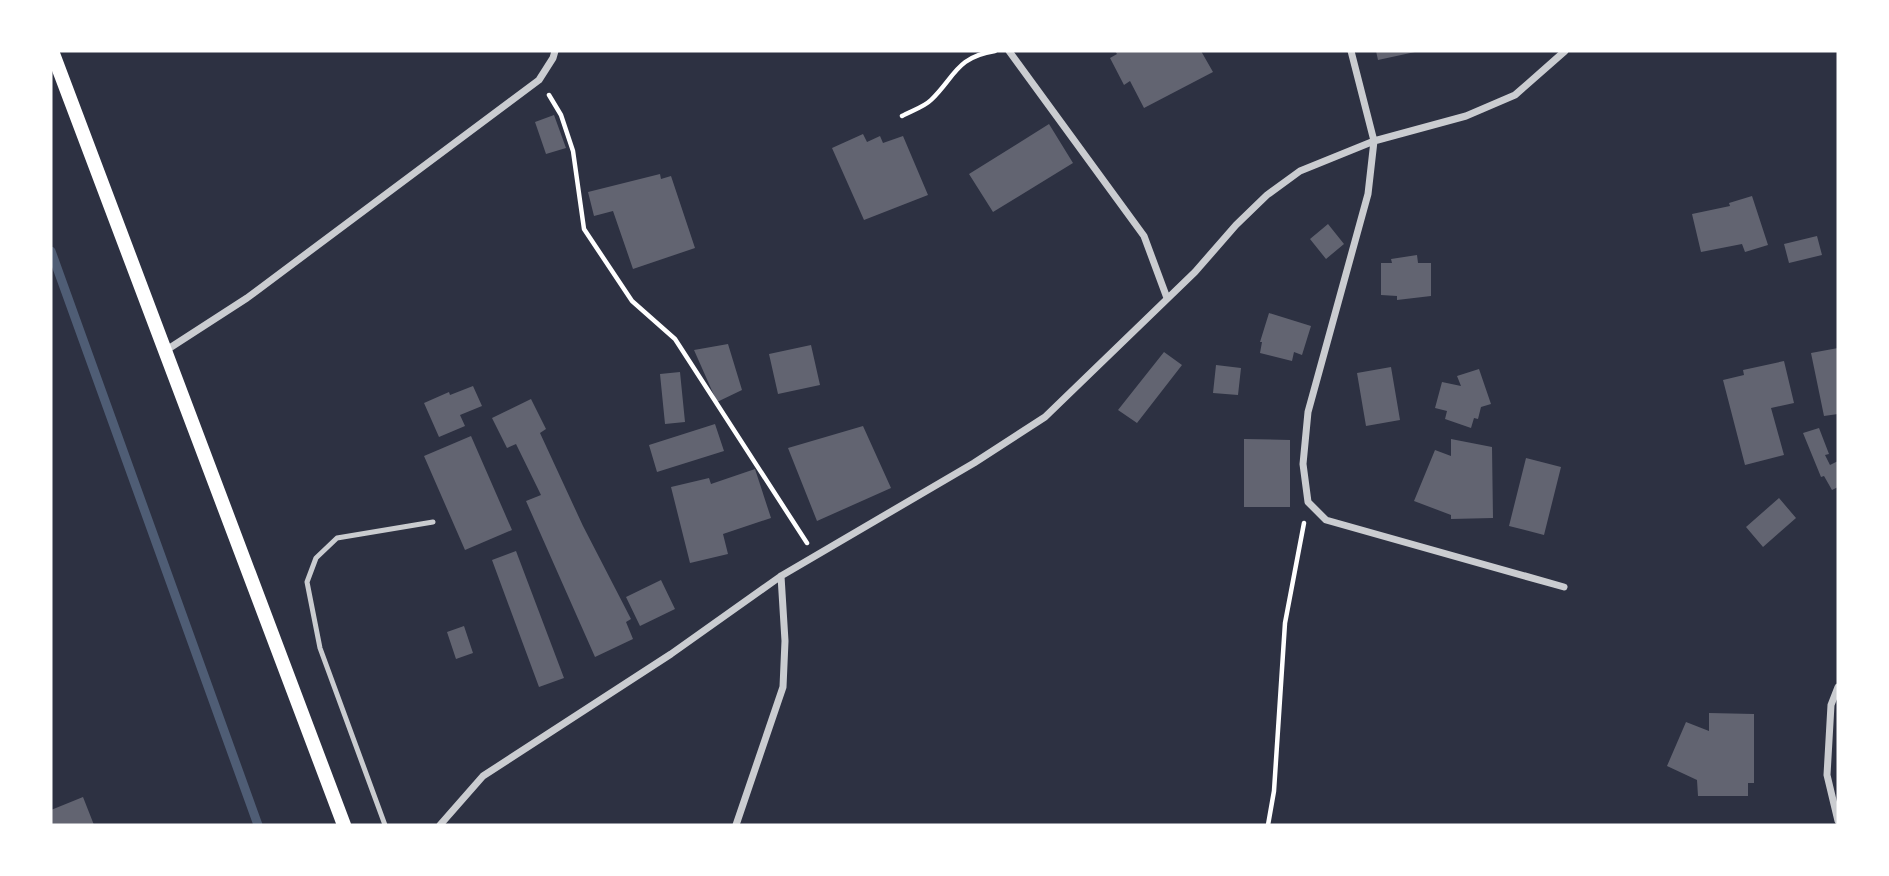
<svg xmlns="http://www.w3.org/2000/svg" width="1889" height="876" font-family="'Varela Round',sans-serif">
  <rect width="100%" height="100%" fill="#2d3142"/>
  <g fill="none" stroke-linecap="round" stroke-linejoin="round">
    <path stroke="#4f5d75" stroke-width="9" d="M51 251 258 825"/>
  </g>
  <path fill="#626471" d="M1115 51H1201L1213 72 1144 108 1130 81 1124 85 1110 58 1117 54Z
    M1376 51H1415V52L1378 60Z
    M554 115 566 148 546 154 535 122Z
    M1049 124 1073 163 993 212 969 174Z
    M863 134 867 142 880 136 883 143 903 136 928 195 864 220 832 148Z
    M660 174 661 179 671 176 695 248 633 269 613 211 594 216 588 192Z
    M1752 196 1768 245 1745 252 1742 244 1701 252 1692 214 1730 206 1729 203Z
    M1328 224 1344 244 1326 259 1310 239Z
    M1817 236 1822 255 1789 263 1784 244Z
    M1417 255 1418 263H1431V296L1397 300V296L1381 295V263H1392L1391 259Z
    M1269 313 1311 326 1302 355 1294 352 1292 361 1260 353 1262 342H1260Z
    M728 344 742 390 717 402 694 350Z
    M811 345 820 385 778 394 769 354Z
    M1838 348V414L1824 416 1811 353Z
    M1164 352 1182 365 1137 423 1118 410Z
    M1784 361 1794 403 1771 408 1784 455 1745 465 1723 380 1744 375 1743 370Z
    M1216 365 1241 368 1238 395 1213 393Z
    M1391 367 1400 420 1366 426 1357 373Z
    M1479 369 1491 404 1481 407 1478 419 1474 418 1471 428 1445 419 1447 411 1435 408 1442 382 1461 386 1457 376Z
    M680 372 685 422 665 424 660 374Z
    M473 386 482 406 460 415 465 426 439 437 424 403 449 392 450 395Z
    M531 399 546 429 540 433 583 526 631 619 626 622 633 639 595 657 526 501 541 495 516 444 507 448 492 418Z
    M715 424 724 451 657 472 649 445Z
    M863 426 891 488 817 521 788 448Z
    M1819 428 1829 454 1825 455 1830 465 1838 461V487L1832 490 1824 476 1821 477 1803 433Z
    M471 436 512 530 465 550 424 456Z
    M1244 439 1290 440V507H1244Z
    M1451 439 1492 447 1493 518 1451 519V515L1414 501 1435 450 1451 456Z
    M1526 458 1561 467 1544 535 1509 526Z
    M755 469 771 518 723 534 728 554 690 563 671 487 709 478 711 484Z
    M1779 498 1796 518 1763 547 1746 527Z
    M516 551 564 678 539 687 492 560Z
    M661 580 675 609 640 626 626 597Z
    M464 626 473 653 456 659 447 632Z
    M1709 713 1754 714V783H1748V796H1698L1697 780 1667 766 1686 722 1709 731Z
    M83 797 94 825H51V810Z"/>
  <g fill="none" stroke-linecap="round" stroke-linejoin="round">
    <path stroke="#fff" stroke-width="4.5" d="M549 95 561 115 573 151 584 229 632 301 675 339 807 543
      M902 116C911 111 924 107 931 100 955 77 956 57 995 51
      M1268 825 1274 791 1285 623 1304 523"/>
    <path stroke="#caccd0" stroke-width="5" d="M385 825 320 648 307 582 316 558 337 538 433 522"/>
    <path stroke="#caccd0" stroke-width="7" d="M1009 51 1144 236 1167 298
      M1351 51 1374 141 1368 194 1308 412 1303 464 1308 502 1326 520 1564 587
      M165 351 247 298 539 80 553 58 555 51
      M1838 687 1831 705 1827 775 1838 821
      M440 825 483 776 671 654 781 576 974 463 1045 417 1195 272 1236 225 1267 195 1300 171 1374 141 1466 116 1515 95 1565 51
      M736 825 783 687 785 641 781 576"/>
    <path stroke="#fff" stroke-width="14" d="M52 51 344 825"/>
  </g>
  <rect width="1889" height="876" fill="none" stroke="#ffffff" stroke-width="105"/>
</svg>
